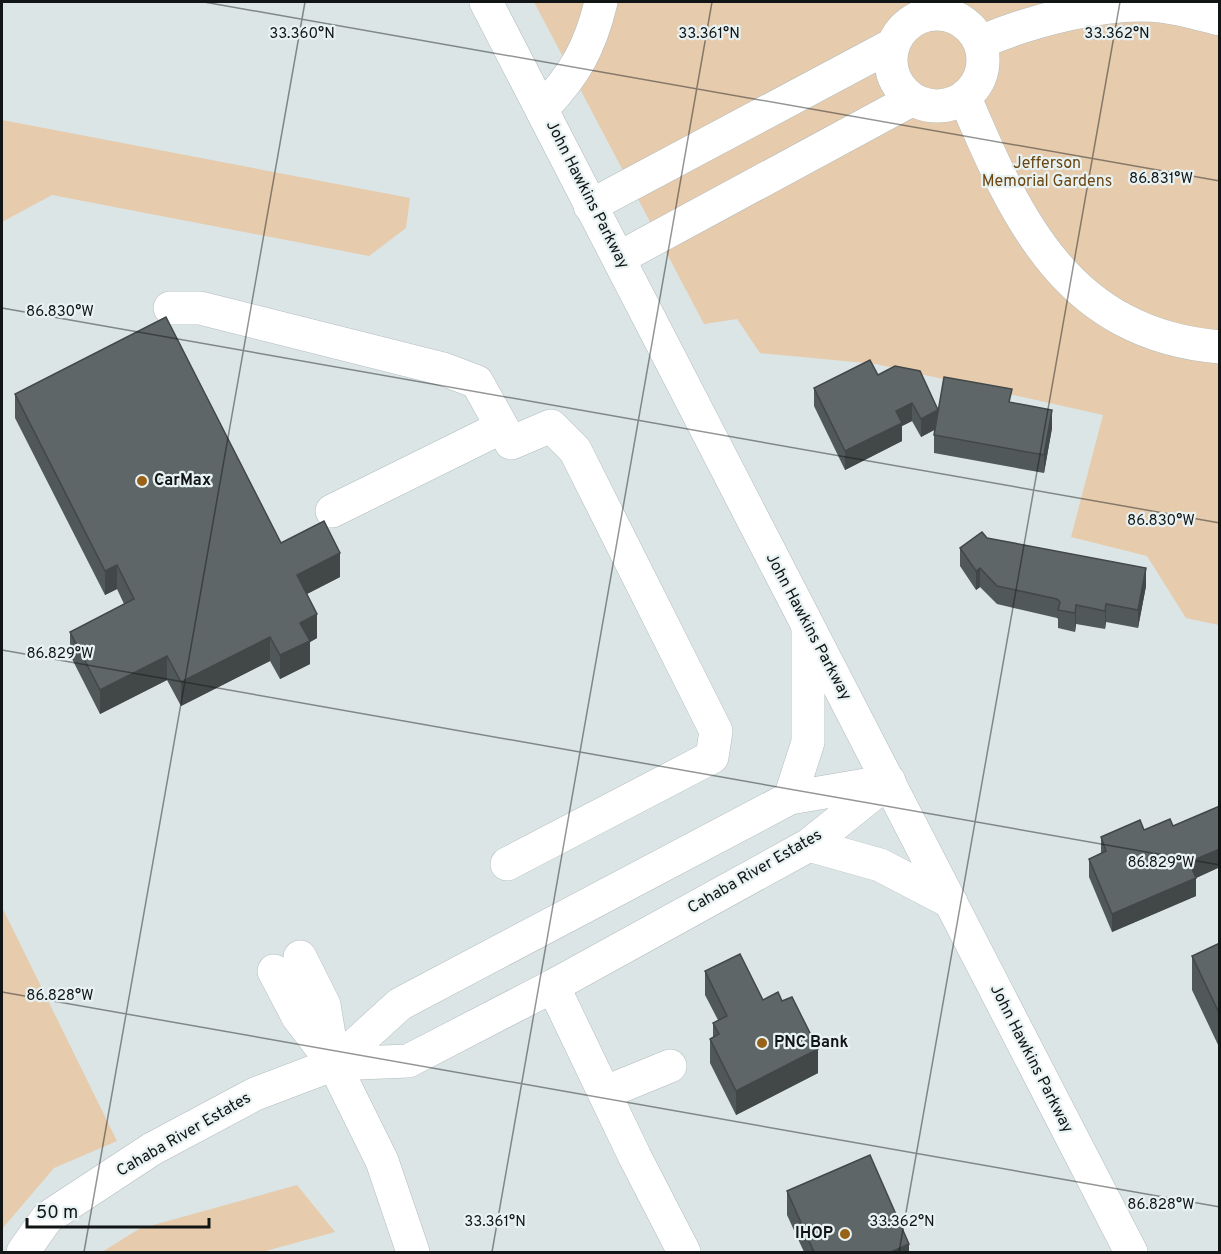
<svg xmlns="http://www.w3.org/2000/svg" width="1221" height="1254" font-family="Overpass,sans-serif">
  <rect width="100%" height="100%" fill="#dbe5e5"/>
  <path fill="#e6cbad" d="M534 2H1219V625L1186 618 1147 556 1071 537 1103 415 876 364 760 353 737 319 704 324Z
    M2 120 410 198 406 228 369 256 52 195 2 222Z
    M2 907 117 1141 54 1168 2 1229Z
    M297 1185 335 1232 262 1252H102L139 1229Z"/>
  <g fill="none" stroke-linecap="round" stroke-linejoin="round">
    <g stroke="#b3bcbd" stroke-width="34">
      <path id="minor" d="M891 60a46 46 0 1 1 92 0a46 46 0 1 1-92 0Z
        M981 42C1030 21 1107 0 1161 6 1180 8 1200 14 1220 19
        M965 98C1017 221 1068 334 1220 347
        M543 108C575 74 590 48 601 2
        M590 206 894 44
        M619 258 913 99
        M170 308H200L443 369 477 382 511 443 551 426 575 450 716 731 712 757 507 864
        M332 511 502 427
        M889 781 809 845 553 986 408 1061 334 1064 400 1004 790 798Z
        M790 798 808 742V628
        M809 845 880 865 951 902
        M300 957 324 1005 333 1059
        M274 971 298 1017 334 1064 382 1161 413 1252
        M553 986 635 1157 684 1252
        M604 1093 670 1066
        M23 1252 47 1218 152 1149 255 1094 334 1064"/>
    </g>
    <g stroke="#b3bcbd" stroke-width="34">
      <path id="major" d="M486 2 1131 1252"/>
    </g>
    <use href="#minor" stroke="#fff" stroke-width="33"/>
    <use href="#major" stroke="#fff" stroke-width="33"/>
  </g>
  <path fill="#515859" d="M878 375 938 410 1012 403 1052 428 1044 473 934 453V430L921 437 912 421 902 426V441L845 470 814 406V388Z
    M15 394 340 577 307 594 317 638 310 642V664L280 679 270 661 181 706 167 680 100 714 70 655V632L124 604 117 589 105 595 15 418Z
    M987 538 1146 586 1138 628 1106 622 1105 629 1076 624 1075 632 1058 628V619L1057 618 997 604 980 587 976 590 960 566V548Z
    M1220 806V867L1196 878V896L1112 932 1089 877V859L1101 854V837L1144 830 1173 826Z
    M1220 943V1049L1192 990V956Z
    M705 971 763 1000 818 1073 736 1115 710 1063V1039L713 1037V1023L718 1020 705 995Z
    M787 1191 909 1252H804L787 1215Z"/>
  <path fill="#424748" d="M912 403V421L902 426V441L845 470V451L896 411Z
    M938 410V428L921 437V419Z
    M1052 410V428L1044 473V455Z
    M340 553V577L297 599V575Z
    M117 565V589L105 595V571Z
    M980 568V587L976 590V571Z
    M1146 568V586L1138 628V610Z
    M1106 604V622L1105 629V611Z
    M1076 605V624L1075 632V613Z
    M317 614V638L310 642V664L280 679V655L300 623Z
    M270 637V661L181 706V682Z
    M167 656V680L100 714V690Z
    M1220 849V867L1196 878V896L1112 932V914L1189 862Z
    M818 1049V1073L736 1115V1091Z
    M909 1244V1252H891Z"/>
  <path fill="#5e6667" stroke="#424748" stroke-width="1.5" d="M166 317 281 543 324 521 340 553 297 575 317 614 300 623 310 641 280 655 270 637 181 682 167 656 100 690 70 632 134 599 117 565 105 571 15 394Z
    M870 360 878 375 895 366 920 371 938 410 921 419 912 403 896 411 902 423 845 451 814 388Z
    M944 377 1012 389 1009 402 1052 410 1044 455 934 435Z
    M982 532 987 538 1146 568 1138 610 1106 604 1105 611 1076 605 1075 613 1058 610 1060 602 1057 599 997 586 980 568 976 571 960 548Z
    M1220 806V849L1189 862 1196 878 1112 914 1089 859 1106 851 1101 837 1140 820 1144 830 1170 819 1173 826Z
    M1220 943V1015L1192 956Z
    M740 954 763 1000 778 992 782 1001 792 997 818 1049 736 1091 710 1039 719 1034 713 1023 727 1016 705 971Z
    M870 1155 909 1244 891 1252H814L787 1191Z"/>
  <path fill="none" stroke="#111515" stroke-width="1.5" stroke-opacity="0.45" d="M204 2 1220 181M2 308 1220 523M2 650 1220 865M2 992 1220 1207M84 1252 305 2M492 1252 712 2M899 1252 1120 2"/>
  <g fill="#986319" stroke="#e8f2f2" stroke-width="2">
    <circle cx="142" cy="481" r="6"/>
    <circle cx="762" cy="1043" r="6"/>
    <circle cx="845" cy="1234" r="6"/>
  </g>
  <g text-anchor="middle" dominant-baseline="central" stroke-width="4.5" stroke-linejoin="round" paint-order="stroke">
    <g font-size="16" fill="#6c4610" stroke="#e8f2f2">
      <text x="1047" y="164">Jefferson<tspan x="1047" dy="18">Memorial Gardens</tspan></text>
    </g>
    <g font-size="16" fill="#111515" stroke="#e8f2f2">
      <text transform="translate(587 195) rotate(63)">John Hawkins Parkway</text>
      <text transform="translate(808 627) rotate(62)">John Hawkins Parkway</text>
      <text transform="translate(755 872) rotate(-30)">Cahaba River Estates</text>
      <text transform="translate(1031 1059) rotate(63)">John Hawkins Parkway</text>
      <text transform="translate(184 1135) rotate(-30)">Cahaba River Estates</text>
    </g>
    <g font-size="16" font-weight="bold" fill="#111515" stroke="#e8f2f2" text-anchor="start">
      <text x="154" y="481">CarMax</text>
      <text x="774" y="1043">PNC Bank</text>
      <text x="833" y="1234" text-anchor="end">IHOP</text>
    </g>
  </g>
  <g font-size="15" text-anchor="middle" fill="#111515" stroke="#e8f2f2" stroke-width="4.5" stroke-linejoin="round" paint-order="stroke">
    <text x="302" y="38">33.360°N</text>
    <text x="709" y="38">33.361°N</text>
    <text x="1117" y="38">33.362°N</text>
    <text x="1161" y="183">86.831°W</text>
    <text x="60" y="316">86.830°W</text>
    <text x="1161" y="525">86.830°W</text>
    <text x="60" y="658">86.829°W</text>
    <text x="1161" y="867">86.829°W</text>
    <text x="60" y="1000">86.828°W</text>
    <text x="1161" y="1209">86.828°W</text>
    <text x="495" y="1226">33.361°N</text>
    <text x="902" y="1226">33.362°N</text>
  </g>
  <rect width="1221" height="1254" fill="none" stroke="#111515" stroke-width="6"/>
  <path d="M27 1218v9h182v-9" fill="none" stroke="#111515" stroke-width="3"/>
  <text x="36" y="1218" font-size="18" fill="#111515" stroke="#e8f2f2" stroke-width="4.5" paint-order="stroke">50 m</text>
</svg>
